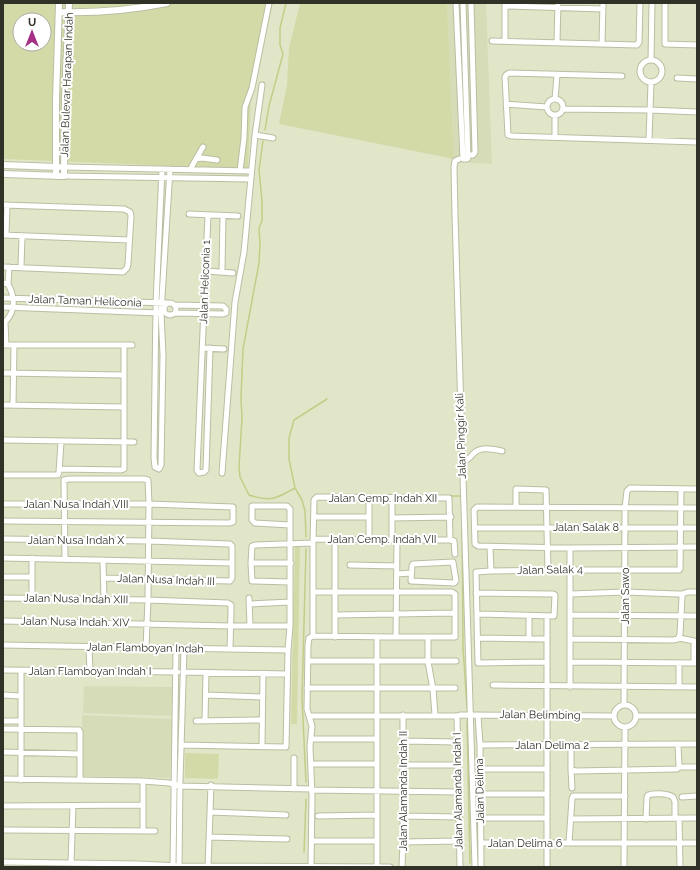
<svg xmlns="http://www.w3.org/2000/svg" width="700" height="870" font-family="Raleway,sans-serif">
  <rect width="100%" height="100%" fill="#e2e6c9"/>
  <path fill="#d7dcb8" d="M447 3H486L492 164 471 163 454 159Z
    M84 686 173 687 171 716 83 713Z
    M82 715 172 719 170 778 83 776Z"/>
  <path fill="#d4daa7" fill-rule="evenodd" d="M3 3H273L251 100 248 169 3 159ZM20 20H44V44H20Z
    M300 3H447L454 159 279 124 287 85 289 48Z
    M295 543H300L297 724H291Z
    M185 753 219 754 218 779 185 778Z"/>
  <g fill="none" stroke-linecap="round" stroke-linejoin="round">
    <path stroke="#c4cc87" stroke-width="1.5" d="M265 130 269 106 283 54 280 45V28L286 3
      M263 141 259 170 262 201V221L259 228 260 244 259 263 243 349 241 398 242 418 239 467 240 477 249 495C270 502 276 499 295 488
      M346 495H386
      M396 495H403
      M449 496H462V497
      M462 517 463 648 467 707
      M306 537 305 511 302 500 295 488 289 459V438L294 420 327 399
      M306 549 302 698 306 782
      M467 721 470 863
      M304 852 306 799"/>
    <g stroke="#babea2" stroke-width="7">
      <path id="minor" d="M456 3 463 159H467L468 158 463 3
        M665 3V44L697 45
        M505 4V41
        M505 6 603 9
        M492 41 637 45 639 42 640 3
        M557 42 558 3
        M602 44 603 3
        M651 60 652 3
        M640 71a11 11 0 1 1 22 0a11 11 0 1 1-22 0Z
        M622 76 509 73 506 75 505 77 508 135 511 136 697 142
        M677 78 697 79
        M547 107a8 8 0 1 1 16 0a8 8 0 1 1-16 0Z
        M555 99 557 75
        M506 104 547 107
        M563 109 650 110 697 112
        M555 115V137
        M255 135 273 138
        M649 140 651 82
        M468 155H473L475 152 471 3
        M196 159 203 147
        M459 159 455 161 454 167 455 216 475 867
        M64 167 251 171
        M162 169 156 303 154 458 155 467 159 469 161 465 163 355 161 313 170 169
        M191 169 192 166 196 159 202 158 217 160
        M240 171 244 138 245 107 252 88 269 3
        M64 176 250 179
        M3 205 124 209 130 212 131 216 128 264 127 268 123 272 3 267
        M189 214 238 216
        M208 215 197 470 199 473 204 472 206 470 210 348
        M3 235 129 240
        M6 235 7 205
        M21 267 22 236
        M206 271 233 273
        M222 271 223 216
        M3 283 8 284C15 297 16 311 5 322L3 323
        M8 284 9 267
        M3 298 168 303
        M164 309a6 6 0 1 1 12 0a6 6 0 1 1-12 0Z
        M174 305 223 306 226 309V313L223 314 175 313
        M3 307 159 313
        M5 322 6 345
        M3 345H132
        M202 348 224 349
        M3 373 123 375
        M3 405 124 407
        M13 405 14 345
        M3 440 134 442
        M462 462C468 460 470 458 473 454 480 446 492 449 502 451
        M60 469 121 470 124 469V345
        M222 473 235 302 244 252 255 135 262 85
        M3 475H58L59 472 61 442
        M369 498V539
        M3 504H149L233 507V522L229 523 3 521
        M516 507V489L546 490 548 570
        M697 508 477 507 474 510 475 544 478 546 570 548 697 547
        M314 517H369
        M392 518 451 517
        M475 528H697
        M3 539 149 541 230 544 232 546V578L230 581 103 578
        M313 539 397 540H450
        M392 540V498
        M450 540 454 541 455 554
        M490 547 491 571
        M3 558 232 563
        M32 558V599
        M65 559 64 480 69 479H144L148 480 149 504 148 600 146 648
        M103 560 104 600
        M453 562 456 581 454 583 411 581 412 566 413 564Z
        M251 563H291
        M350 565 397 566
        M397 574 411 573
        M3 577H32
        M290 582 252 581 251 563 252 546 255 545 313 543
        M313 592H452L455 594V637H396
        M476 593 553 594 555 595 554 616 477 614
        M682 594 688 592H697
        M3 598 148 600 228 603 231 605V609L230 649
        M249 598 250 626
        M250 604 290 602
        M335 615 455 613
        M570 615 697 616
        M529 616V639
        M547 617V867
        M3 621 231 626H290
        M313 636 396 637 397 540
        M335 637V539
        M377 637V867
        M428 638V662L433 689 435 715
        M477 638 547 639
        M679 638 694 641V663
        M570 639 673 640 678 639 680 634 682 597V594H678L625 592 571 594
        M3 645 288 650
        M89 647 90 671
        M308 661H456
        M546 662 478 663 476 572 491 571 570 570H679L680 569 681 489
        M570 662 697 663
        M3 670 178 672
        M183 672 287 674
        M493 685 697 687
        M570 687V548
        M679 687V663
        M307 688H455
        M3 695 21 696
        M206 695 263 697
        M614 716a11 11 0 1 1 22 0a11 11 0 1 1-22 0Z
        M624 705 625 508 627 491 630 488 697 489
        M478 715 480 745 481 867
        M309 716H457L460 715 614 716
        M457 716 460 867
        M637 716H697
        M205 720 206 673
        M3 721H21
        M196 721 262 720
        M3 729 79 730 80 732V780
        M311 739H377
        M404 741 457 742
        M181 745 286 747 288 650 290 626V509L287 506H252V520L255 523 290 525
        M480 745 697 744
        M571 745V770L577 771 677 769 679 767 678 744
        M262 746 263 674
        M3 752 80 754
        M294 758V789
        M311 764H377
        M403 765H458
        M679 767H697
        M479 769H547
        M571 770 572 788
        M3 779 143 781 169 783 180 786 311 789
        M21 780V670
        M311 790 458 792
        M480 794H547
        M682 797 697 796
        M3 806 143 805
        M210 812 286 815
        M318 816 377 815
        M403 816 459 817
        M481 818H547
        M679 818 680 867
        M571 819 697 818
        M646 819 647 797 648 795C654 793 667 793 673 797L675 802V818
        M3 830 155 831
        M143 831V781
        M209 837 287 839
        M312 841H377
        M403 842 459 841
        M481 843H697
        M569 843 572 799 573 796H625
        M3 862 138 864 179 866 390 867
        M71 863 73 806
        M173 867 176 649
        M179 867 180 781 184 649
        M208 867 211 785
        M311 867 312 797 310 746 312 726 307 709 308 645 309 638 313 636V543L314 500 317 497 449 498 450 540
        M402 867 403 842V715
        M624 867 625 728"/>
    </g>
    <g stroke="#babea2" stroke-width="8">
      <path id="tertiary" d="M59 12C95 13 132 10 167 3
        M3 165 59 167
        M3 174 64 176 65 98 69 3
        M56 176V100L59 3"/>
    </g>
    <use href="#minor" stroke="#fff" stroke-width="5"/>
    <use href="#tertiary" stroke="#fff" stroke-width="6"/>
  </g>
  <g text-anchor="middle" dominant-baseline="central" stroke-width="4" stroke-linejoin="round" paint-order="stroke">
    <g font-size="11" fill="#303227" stroke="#fff">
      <text transform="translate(67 85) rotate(-88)">Jalan Bulevar Harapan Indah</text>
      <text transform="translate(205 282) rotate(-88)">Jalan Heliconia 1</text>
      <text transform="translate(85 301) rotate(2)">Jalan Taman Heliconia</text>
      <text transform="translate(461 436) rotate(-92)">Jalan Pinggir Kali</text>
      <text x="383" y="498">Jalan Cemp. Indah XII</text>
      <text x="76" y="504">Jalan Nusa Indah VIII</text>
      <text x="586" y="527">Jalan Salak 8</text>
      <text x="382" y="539">Jalan Cemp. Indah VII</text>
      <text x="76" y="540">Jalan Nusa Indah X</text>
      <text transform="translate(550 570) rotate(-1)">Jalan Salak 4</text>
      <text transform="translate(166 580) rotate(2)">Jalan Nusa Indah III</text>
      <text transform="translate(625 596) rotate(-90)">Jalan Sawo</text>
      <text transform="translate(76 599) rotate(1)">Jalan Nusa Indah XIII</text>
      <text transform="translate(75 622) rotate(1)">Jalan Nusa Indah. XIV</text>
      <text transform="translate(145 648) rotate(1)">Jalan Flamboyan Indah</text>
      <text x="90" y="671">Jalan Flamboyan Indah I</text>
      <text transform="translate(540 715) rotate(1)">Jalan Belimbing</text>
      <text x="552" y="745">Jalan Delima 2</text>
      <text transform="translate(403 791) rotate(-90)">Jalan Alamanda Indah II</text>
      <text transform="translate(458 791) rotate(-91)">Jalan Alamanda Indah I</text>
      <text transform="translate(480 791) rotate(-91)">Jalan Delima</text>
      <text x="525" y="843">Jalan Delima 6</text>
    </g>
  </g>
  <rect width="700" height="870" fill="none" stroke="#303227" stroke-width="8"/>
  <g transform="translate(32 32)"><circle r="19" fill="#ffffff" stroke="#acada9"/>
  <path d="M0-3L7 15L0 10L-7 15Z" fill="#a52f87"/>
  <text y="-6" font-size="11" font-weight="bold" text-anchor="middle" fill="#303227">U</text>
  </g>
</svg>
